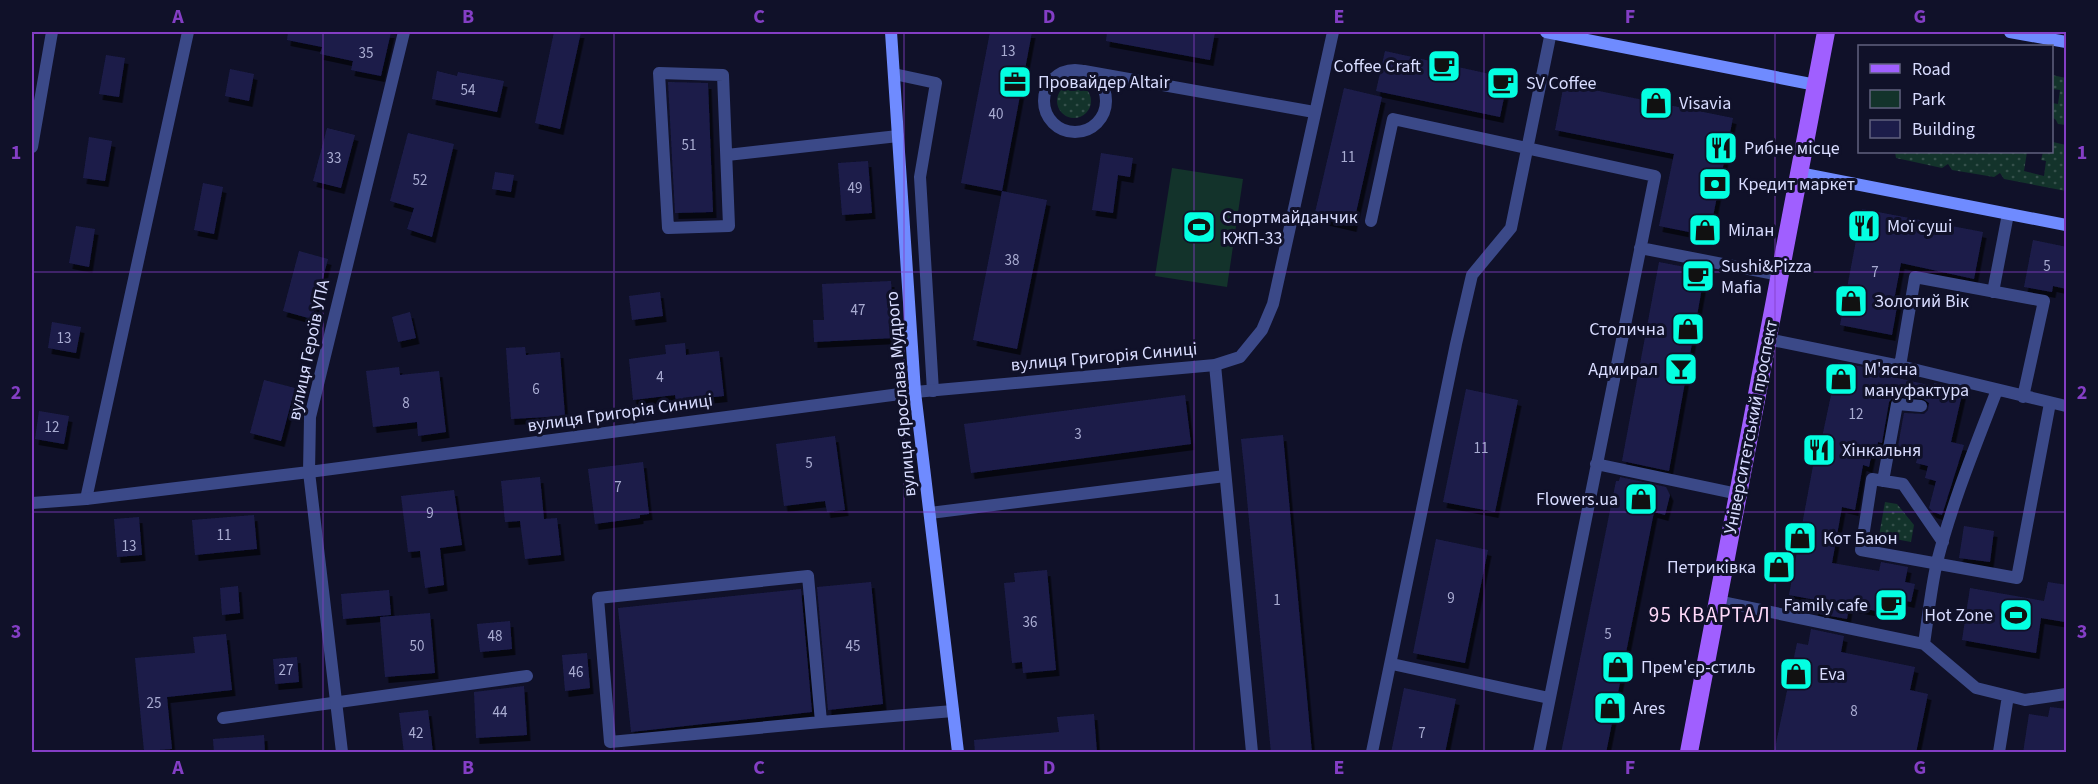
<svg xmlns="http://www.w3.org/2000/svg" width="2098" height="784" font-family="'Source Sans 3',sans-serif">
  <defs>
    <pattern id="grass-dots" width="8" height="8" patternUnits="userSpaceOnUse" patternTransform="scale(1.5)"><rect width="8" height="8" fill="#13332b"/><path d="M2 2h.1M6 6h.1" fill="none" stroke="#35504b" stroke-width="1.8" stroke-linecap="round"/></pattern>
    <filter id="shadow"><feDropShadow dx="3.5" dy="6" stdDeviation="0" flood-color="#0009"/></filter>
  </defs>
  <rect width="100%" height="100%" fill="#101129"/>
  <path fill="url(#grass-dots)" d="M2052 75 2066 78V125L2058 124 2056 120 2052 117V103L2058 104 2060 90 2052 89Z
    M1057 101a17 17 0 1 1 34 0a17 17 0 1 1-34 0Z
    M2053 142 2066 145V191L2004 179 2000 173 1994 177 1952 170 1948 164 1942 168 1896 158 1895 152H2027L2024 171 2044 176 2046 161 2041 160 2043 152H2052Z
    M1885 502 1897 504 1914 525 1911 542 1879 536Z"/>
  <path fill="#13332b" d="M1172 168 1243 179 1227 287 1155 276Z"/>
  <path fill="#1c1d4a" filter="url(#shadow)" d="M288 32H391L381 76 351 70 353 61 320 54 322 47 287 40Z
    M554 32H581L560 129 535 123Z
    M990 32H1032L1002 191 961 183Z
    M1107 32H1215L1210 60 1106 41Z
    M1385 51 1508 78 1500 117 1376 91Z
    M106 55 125 58 119 97 99 94Z
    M230 69 254 74 249 101 225 96Z
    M437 71 457 76 458 72 504 81 497 112 432 99Z
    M668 82 708 83 713 212 675 213Z
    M1564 84 1733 118 1709 236 1659 226 1674 154 1555 130Z
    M1344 88 1382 97 1353 226 1314 217Z
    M327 128 355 135 341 188 313 181Z
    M408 133 454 144 432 237 407 229 414 208 390 201Z
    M89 137 112 141 105 181 83 178Z
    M1101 153 1133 158 1130 177 1118 175 1113 213 1092 210Z
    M868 161 872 213 842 215 838 163Z
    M495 172 514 175 511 192 492 189Z
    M203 183 223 187 214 234 194 230Z
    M1002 191 1047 200 1017 349 973 340Z
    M1862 209 1983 232 1974 279 1901 263 1894 300 1898 301 1892 335 1840 325Z
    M76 226 95 229 89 267 69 263Z
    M2033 240 2067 247V289L2053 286 2052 292 2024 287Z
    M299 251 328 259 312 319 283 311Z
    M1659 262 1705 271 1669 471 1622 461Z
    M891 281 894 338 814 342 813 320H824L822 284Z
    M660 292 663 316 632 320 629 296Z
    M410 312 416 338 398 342 392 317Z
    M52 322 81 327 76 353 48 348Z
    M685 343 686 355 719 351 724 396 676 401 675 395 633 400 629 359 666 354 665 345Z
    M525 347 526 355 560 352 565 416 511 419 506 348Z
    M1838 362 1894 373 1893 377 1933 386 1934 383 1963 390 1951 442 1964 445 1942 515 1933 512 1929 508 1936 481 1925 478 1928 466 1916 463 1919 451 1898 446 1904 413 1924 414 1928 410 1929 403 1922 398 1898 396 1893 397 1889 402 1882 443 1878 442 1877 449 1873 448 1869 467 1863 465 1855 510 1842 507 1832 563 1879 571 1881 562 1908 567 1905 582 1915 584 1911 602 1902 600 1899 615 1849 606 1847 619 1814 613 1816 600 1789 595 1813 466H1816Z
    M399 367 400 375 439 371 446 432 418 436 417 422 373 427 366 371Z
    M264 380 295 388 281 441 250 433Z
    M1466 389 1518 400 1495 512 1443 502Z
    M1185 395 1191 444 971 473 964 424Z
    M39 411 69 416 64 444 35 439Z
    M1283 435 1312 753H1271L1244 467 1241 439Z
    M835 436 845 510 827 512 825 501 784 506 776 444Z
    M643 462 649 514 640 515V518L595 524 588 469Z
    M540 477 544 519 557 518 561 555 525 559 520 521 505 522 501 481Z
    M1620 477 1666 487 1670 495 1665 515 1654 512 1606 753H1561L1616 481H1619Z
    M454 490 462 545 440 548 444 585 425 588 420 551 408 552 401 496Z
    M254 515 257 549 195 555 192 520Z
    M139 517 142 555 117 557 114 519Z
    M1964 526 1994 531 1990 562 1959 558Z
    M1436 539 1488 550 1465 663 1413 653Z
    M1047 570 1056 670 1023 673 1022 662 1012 663 1004 583 1015 582 1014 573Z
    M871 582 883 704 828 710 817 587Z
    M2048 582 2067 585V611L2065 622 2041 618 2036 653 1962 640 1970 588 2044 601Z
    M238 586 240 613 222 615 220 588Z
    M801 589 812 712 631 732 618 608Z
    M389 590 391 615 343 619 341 594Z
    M430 613 435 673 385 677 380 617Z
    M510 621 512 649 480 652 477 624Z
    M1811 629 1844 636 1841 652 1915 667 1910 690 1928 694 1916 753H1774L1797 643 1808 645Z
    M226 634 232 690 167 697 172 749 144 751 135 658 195 653 193 637Z
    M587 653 590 688 565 691 562 655Z
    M297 657 299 682 275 684 273 659Z
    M524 686 527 735 476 738 474 692Z
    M1404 688 1456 699 1445 753H1391Z
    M2050 707 2067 709V732L2064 753H2023L2029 714 2048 717Z
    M428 710 433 753H404L399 713Z
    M1094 714 1097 753H975L974 740 1059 732 1057 717Z
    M264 735 265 753H214L213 739Z"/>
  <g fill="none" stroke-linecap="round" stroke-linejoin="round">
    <path stroke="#3b4988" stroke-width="12" d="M1044 101a31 31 0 1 1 62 0a31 31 0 1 1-62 0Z
      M1084 71 1314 112
      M659 73 723 75 729 226 668 228Z
      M894 74 936 83 920 177 933 391
      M727 155 898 136
      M1371 221 1393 119 1655 176 1539 752
      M1640 248 1780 275
      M1993 292 2008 214
      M1767 339 1900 366 2066 406
      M1215 365 1252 752
      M1900 366 1915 277 2044 301 2023 397
      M1596 464 1738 494
      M1883 481 1897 404 1921 406
      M86 499 188 32
      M930 513 1225 476
      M1943 542 1903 484 1872 479 1861 550 2017 578 2050 403
      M1718 601 1924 644 1976 688 2025 700 2066 694
      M1924 644C1928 617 1931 588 1937 562 1952 503 1975 447 1997 390
      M1392 664 1549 698
      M223 718 527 676
      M821 722 610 742 598 598 808 576 821 722 953 711
      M1372 752 1456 344 1472 275 1511 228 1551 32
      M1999 752 2008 696"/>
    <path stroke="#3b4988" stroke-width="12" d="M32 147 52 32
      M32 503 86 499 309 472 915 392 1215 365 1240 357 1262 330 1273 304 1333 32
      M342 752 309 472 310 417 404 32"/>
    <path stroke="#6f8bff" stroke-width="12" d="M891 32 915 392 958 752
      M1546 32 1816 85
      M2010 32 2066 42
      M1799 173 2066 225"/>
    <path stroke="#a05fff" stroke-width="18" d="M1689 752 1826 32"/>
  </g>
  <path fill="none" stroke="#843ec5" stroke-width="1.5" stroke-opacity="0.55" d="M323 32V752M614 32V752M904 32V752M1194 32V752M1484 32V752M1775 32V752M32 272H2066M32 512H2066"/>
  <defs>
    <g id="cafe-square" transform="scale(1.725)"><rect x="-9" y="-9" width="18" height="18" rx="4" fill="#04ffe1" stroke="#101129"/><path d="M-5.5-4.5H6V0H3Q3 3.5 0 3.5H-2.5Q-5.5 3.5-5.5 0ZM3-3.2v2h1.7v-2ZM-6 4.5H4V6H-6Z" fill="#111"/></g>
    <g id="office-square" transform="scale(1.725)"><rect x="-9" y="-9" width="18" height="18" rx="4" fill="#04ffe1" stroke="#101129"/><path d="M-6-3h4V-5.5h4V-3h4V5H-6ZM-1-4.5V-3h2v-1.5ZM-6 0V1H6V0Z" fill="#111"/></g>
    <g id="shop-square" transform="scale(1.725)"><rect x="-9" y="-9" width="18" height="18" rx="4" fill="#04ffe1" stroke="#101129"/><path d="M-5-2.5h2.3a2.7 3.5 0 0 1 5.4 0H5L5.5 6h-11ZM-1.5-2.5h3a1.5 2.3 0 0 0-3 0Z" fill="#111"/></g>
    <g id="restaurant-square" transform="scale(1.725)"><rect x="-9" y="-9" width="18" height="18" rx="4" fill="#04ffe1" stroke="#101129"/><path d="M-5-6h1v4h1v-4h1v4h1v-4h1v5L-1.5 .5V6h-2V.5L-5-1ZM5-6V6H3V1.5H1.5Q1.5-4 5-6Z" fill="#111"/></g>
    <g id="bank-square" transform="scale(1.725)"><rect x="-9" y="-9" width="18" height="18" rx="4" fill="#04ffe1" stroke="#101129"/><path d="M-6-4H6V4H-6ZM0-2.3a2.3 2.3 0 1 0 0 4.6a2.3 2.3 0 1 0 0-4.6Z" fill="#111"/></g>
    <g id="stadium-square" transform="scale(1.725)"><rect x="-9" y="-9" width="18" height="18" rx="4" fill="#04ffe1" stroke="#101129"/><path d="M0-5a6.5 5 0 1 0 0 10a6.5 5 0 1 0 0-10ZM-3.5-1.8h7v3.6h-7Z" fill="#111"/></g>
    <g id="bar-square" transform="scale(1.725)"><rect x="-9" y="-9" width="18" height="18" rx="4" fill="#04ffe1" stroke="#101129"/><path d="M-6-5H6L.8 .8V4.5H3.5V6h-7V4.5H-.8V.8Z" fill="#111"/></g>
  </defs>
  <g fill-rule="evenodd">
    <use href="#cafe-square" x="1444" y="66"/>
    <use href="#office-square" x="1015" y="82"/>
    <use href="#cafe-square" x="1503" y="83"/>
    <use href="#shop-square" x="1656" y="103"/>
    <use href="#restaurant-square" x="1721" y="148"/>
    <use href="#bank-square" x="1715" y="184"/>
    <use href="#restaurant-square" x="1864" y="226"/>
    <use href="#stadium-square" x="1199" y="227"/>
    <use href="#shop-square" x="1705" y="230"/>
    <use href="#cafe-square" x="1698" y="276"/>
    <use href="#shop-square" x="1851" y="301"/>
    <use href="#shop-square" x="1688" y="329"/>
    <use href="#bar-square" x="1681" y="369"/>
    <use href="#shop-square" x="1841" y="379"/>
    <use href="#restaurant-square" x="1819" y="450"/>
    <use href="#shop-square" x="1641" y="499"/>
    <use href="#shop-square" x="1800" y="538"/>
    <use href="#shop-square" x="1779" y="567"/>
    <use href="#cafe-square" x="1891" y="605"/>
    <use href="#stadium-square" x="2016" y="615"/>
    <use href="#shop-square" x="1618" y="667"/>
    <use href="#shop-square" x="1796" y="674"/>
    <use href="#shop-square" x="1610" y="708"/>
  </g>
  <g text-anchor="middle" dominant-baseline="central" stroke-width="6" stroke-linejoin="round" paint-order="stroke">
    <g font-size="15" fill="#a9acd2">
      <text x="1008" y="51">13</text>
      <text x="366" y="53">35</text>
      <text x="468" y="90">54</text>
      <text x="996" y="114">40</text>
      <text x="689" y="145">51</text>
      <text x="1348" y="157">11</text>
      <text x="334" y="158">33</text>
      <text x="420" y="180">52</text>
      <text x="855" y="188">49</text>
      <text x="1012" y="260">38</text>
      <text x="2047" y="266">5</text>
      <text x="1875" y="272">7</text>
      <text x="858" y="310">47</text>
      <text x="64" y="338">13</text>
      <text x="660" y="377">4</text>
      <text x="536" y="389">6</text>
      <text x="406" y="403">8</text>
      <text x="1856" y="414">12</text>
      <text x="52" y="427">12</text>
      <text x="1078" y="434">3</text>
      <text x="1481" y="448">11</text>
      <text x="809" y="463">5</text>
      <text x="618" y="487">7</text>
      <text x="430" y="513">9</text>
      <text x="224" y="535">11</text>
      <text x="129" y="546">13</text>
      <text x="1451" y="598">9</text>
      <text x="1277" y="600">1</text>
      <text x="1030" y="622">36</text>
      <text x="1608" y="634">5</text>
      <text x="495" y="636">48</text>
      <text x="417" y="646">50</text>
      <text x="853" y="646">45</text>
      <text x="286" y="670">27</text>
      <text x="576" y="672">46</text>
      <text x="154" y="703">25</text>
      <text x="1854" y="711">8</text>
      <text x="500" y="712">44</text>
      <text x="416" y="733">42</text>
      <text x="1422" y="733">7</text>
    </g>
    <g font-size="18" fill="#d8dcff" stroke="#101129" text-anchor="start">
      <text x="1421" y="66" text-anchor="end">Coffee Craft</text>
      <text x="1038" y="82">Провайдер Altair</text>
      <text x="1526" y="83">SV Coffee</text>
      <text x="1679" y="103">Visavia</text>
      <text x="1744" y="148">Рибне місце</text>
      <text x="1738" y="184">Кредит маркет</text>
      <text x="1222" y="217">Спортмайданчик<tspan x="1222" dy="21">КЖП-33</tspan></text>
      <text x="1887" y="226">Мої суші</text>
      <text x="1728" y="230">Мілан</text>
      <text x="1721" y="266">Sushi&amp;Pizza<tspan x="1721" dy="21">Mafia</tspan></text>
      <text x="1874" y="301">Золотий Вік</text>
      <text x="1665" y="329" text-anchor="end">Столична</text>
      <text x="1658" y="369" text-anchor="end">Адмирал</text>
      <text x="1864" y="369">М'ясна<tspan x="1864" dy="21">мануфактура</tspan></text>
      <text x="1842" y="450">Хінкальня</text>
      <text x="1618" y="499" text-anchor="end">Flowers.ua</text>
      <text x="1823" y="538">Кот Баюн</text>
      <text x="1756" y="567" text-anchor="end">Петриківка</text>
      <text x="1868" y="605" text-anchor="end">Family cafe</text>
      <text x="1993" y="615" text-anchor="end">Hot Zone</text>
      <text x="1641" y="667">Прем'єр-стиль</text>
      <text x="1819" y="674">Eva</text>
      <text x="1633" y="708">Ares</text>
    </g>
    <g font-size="18" fill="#d8dcff" stroke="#101129">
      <text transform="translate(309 350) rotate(-78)">вулиця Героїв УПА</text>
      <text transform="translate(1104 357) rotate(-5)">вулиця Григорія Синиці</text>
      <text transform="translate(901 394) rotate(-95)">вулиця Ярослава Мудрого</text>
      <text transform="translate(620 413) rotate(-8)">вулиця Григорія Синиці</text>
      <text transform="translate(1751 427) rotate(-79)">Університетський проспект</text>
    </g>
    <g font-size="21" letter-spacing="1.5" fill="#ffdafa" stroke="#101129">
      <text x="1710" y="615">95 КВАРТАЛ</text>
    </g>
  </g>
  <rect width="2098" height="784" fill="none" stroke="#101129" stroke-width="66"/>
  <rect x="1858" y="45" width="195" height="108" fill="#101129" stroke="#60627f" stroke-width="1.5"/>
  <rect x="1870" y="64" width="30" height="9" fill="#a05fff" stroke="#60627f" stroke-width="1.5"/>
  <text x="1912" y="75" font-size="18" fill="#d8dcff">Road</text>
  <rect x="1870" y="90" width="30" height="18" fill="#13332b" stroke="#60627f" stroke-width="1.5"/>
  <text x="1912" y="105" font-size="18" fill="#d8dcff">Park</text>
  <rect x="1870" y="120" width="30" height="18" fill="#1c1d4a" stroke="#60627f" stroke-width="1.5"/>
  <text x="1912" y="135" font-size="18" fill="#d8dcff">Building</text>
  <rect x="33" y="33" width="2032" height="718" fill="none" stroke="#843ec5" stroke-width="2"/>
  <g font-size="20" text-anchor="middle" font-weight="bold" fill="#843ec5">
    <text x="178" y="23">A</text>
    <text x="468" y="23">B</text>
    <text x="759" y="23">C</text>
    <text x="1049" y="23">D</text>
    <text x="1339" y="23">E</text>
    <text x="1630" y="23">F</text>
    <text x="1920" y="23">G</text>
    <text x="16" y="159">1</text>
    <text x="2082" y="159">1</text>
    <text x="16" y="399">2</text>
    <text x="2082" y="399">2</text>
    <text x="16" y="638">3</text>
    <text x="2082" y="638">3</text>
    <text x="178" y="774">A</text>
    <text x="468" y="774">B</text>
    <text x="759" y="774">C</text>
    <text x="1049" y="774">D</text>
    <text x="1339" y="774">E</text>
    <text x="1630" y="774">F</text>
    <text x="1920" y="774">G</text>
  </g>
</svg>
